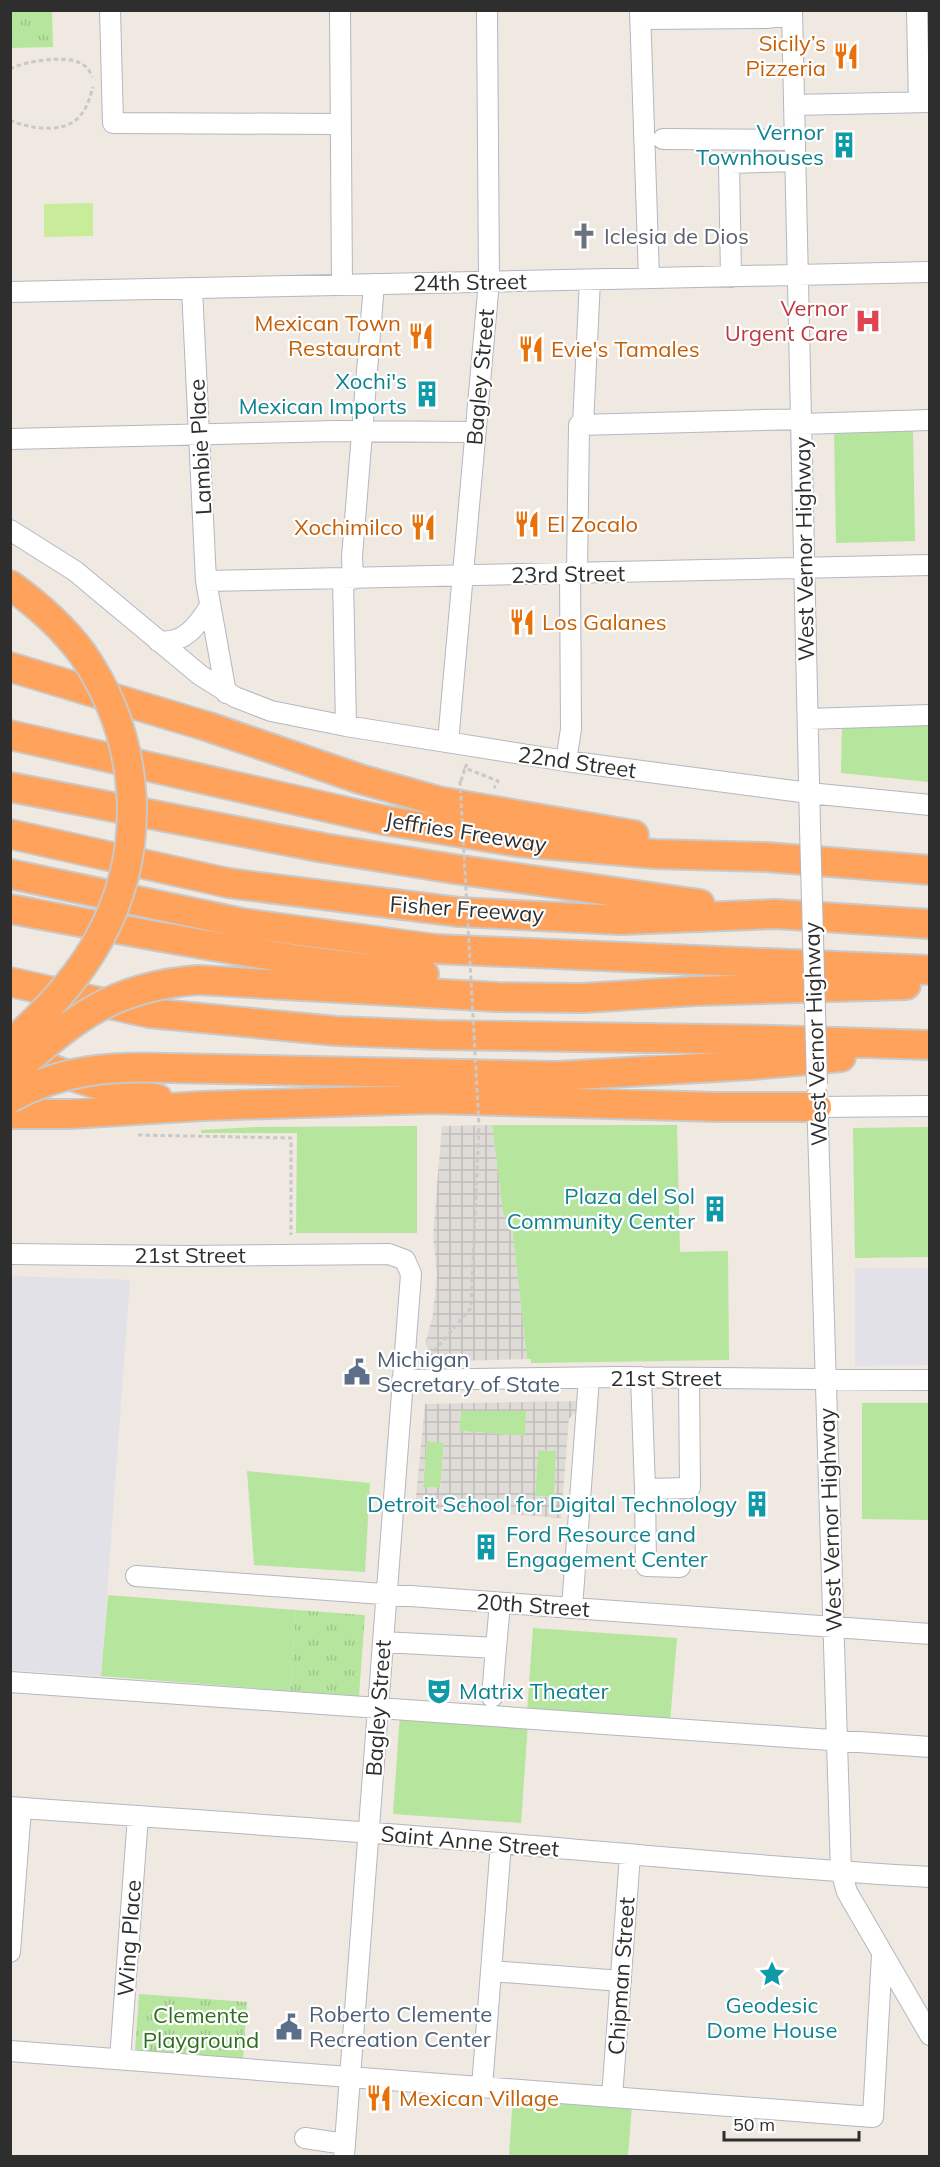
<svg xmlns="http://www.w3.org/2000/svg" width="940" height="2167" font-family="Mulish,sans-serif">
  <defs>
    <pattern id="park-tufts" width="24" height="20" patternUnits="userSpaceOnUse" patternTransform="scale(1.5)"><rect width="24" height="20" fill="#b6e59e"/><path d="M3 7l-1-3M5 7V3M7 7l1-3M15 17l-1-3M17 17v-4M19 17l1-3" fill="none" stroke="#9dc588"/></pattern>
    <pattern id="plaza-grid" width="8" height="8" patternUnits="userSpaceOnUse" patternTransform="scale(1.5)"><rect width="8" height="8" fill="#dfdcd8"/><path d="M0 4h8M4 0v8" fill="none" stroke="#c0bdba"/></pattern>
  </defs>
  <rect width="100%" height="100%" fill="#efe9e1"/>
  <path fill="#e3e1e8" d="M855 1268H929V1365L855 1366Z
    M11 1276 130 1280 101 1676 11 1670Z"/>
  <path fill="#b6e59e" d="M913 430 915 541 836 543 834 431Z
    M929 720V782L841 773 842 722Z
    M492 1125H677L680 1252 728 1251 729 1360 531 1363V1359H527L512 1229 503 1213Z
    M417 1126V1233H296L297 1133H201V1130L257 1127Z
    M929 1127V1257L855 1258 853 1128Z
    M862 1403H929V1520L862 1519Z
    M461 1411H527L525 1436 459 1431Z
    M427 1441 444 1442 440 1488 423 1487Z
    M538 1450 556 1451 554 1497 535 1496Z
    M247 1471 370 1483 365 1572 254 1565Z
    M108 1595 296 1610 290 1691 101 1676Z
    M533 1628 677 1638 670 1722 527 1713Z
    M400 1714 528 1723 521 1823 393 1814Z
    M513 2095 632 2104 628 2156H509Z"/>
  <path fill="url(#park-tufts)" d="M10 11H52L53 47 11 48Z
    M296 1610 365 1615 359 1696 290 1691Z
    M139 1994 247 2002 243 2060 135 2052Z"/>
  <path fill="#c9ec9a" d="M93 203V236L44 237V204Z"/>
  <path fill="url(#plaza-grid)" fill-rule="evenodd" d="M492 1125 503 1213 512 1229 527 1359 458 1361 428 1353 426 1341 433 1314 437 1275 433 1236 442 1126Z
    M576 1401 577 1411 569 1419 561 1518 415 1507 425 1404ZM526 1411 525 1436 459 1431 461 1411ZM427 1441 444 1443 440 1488 423 1487ZM538 1450 556 1451 554 1497 535 1496Z"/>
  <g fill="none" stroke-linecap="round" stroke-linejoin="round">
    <g stroke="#b4b7c1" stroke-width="22">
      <path id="minor" d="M110 10 113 123 341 124
        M340 10 342 285
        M640 10 649 278
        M792 10 810 828
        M917 10 919 102
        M640 19 766 18 792 15
        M794 105 930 102
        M663 139 795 140
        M731 277 729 163 795 161
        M192 288 206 581 226 693
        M10 292 930 272
        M801 424 930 420
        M583 425 590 280
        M10 439 336 431 475 432
        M10 530 75 571 200 675 235 697 271 711 346 726 566 761 809 793 930 805
        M577 574 579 425 801 419
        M343 578 346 726
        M353 579 352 557 374 284
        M206 581 930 565
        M158 641C184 645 198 625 210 606
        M808 719 930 715
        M448 742 489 281 487 10
        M566 761 571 729 570 574
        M817 1095 841 1871 847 1892 930 2035
        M817 1107 930 1106
        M10 1254 188 1256 389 1254 405 1260 411 1274 344 2156
        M641 1377 645 1489 690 1488 689 1378
        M402 1380 617 1377 930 1380
        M645 1489 646 1566 680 1567
        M136 1576 930 1634
        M572 1608 589 1378
        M383 1642 496 1648 500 1603
        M10 1682 930 1747
        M492 1697 496 1648
        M10 1807C174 1819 337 1829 500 1843 643 1855 786 1869 930 1877
        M10 1952 21 1808
        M491 1971 621 1981
        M10 2051 873 2117 882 1955
        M120 2059 138 1816
        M482 2087 501 1843
        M612 2097 630 1855
        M305 2138 345 2144"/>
    </g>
    <g stroke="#c9c9c9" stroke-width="32">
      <path id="highway" d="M10 585C38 605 61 625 82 653
        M10 667 209 727 360 779 438 801 634 835
        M10 735 383 820 518 842 655 854 766 857 930 870
        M10 787 324 848 454 869 700 904
        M10 834 228 883 459 912 620 920 776 914 930 924
        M10 874 242 923 436 949 930 970
        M10 909C148 935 285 962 424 974
        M198 980 497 997 583 998 696 991 906 985
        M10 982 149 1013 336 1031 437 1035 773 1040 930 1045
        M10 1053C59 1073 107 1090 158 1099
        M168 1068 557 1076 752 1065 841 1057
        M10 1114H70L202 1106 432 1099 718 1107H817"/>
    </g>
    <path stroke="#c9c9c9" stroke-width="3" stroke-dasharray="4.5 3" stroke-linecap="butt" d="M10 69C24 61 66 55 80 63 87 66 90 71 92 77
      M10 120C29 129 64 134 79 117 87 109 90 97 93 87
      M467 764 465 768 498 781 494 788
      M461 781 465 768
      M138 1135 291 1138V1235
      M429 1357 471 1308 479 1125"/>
    <use href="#minor" stroke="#fff" stroke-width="20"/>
    <use href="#highway" stroke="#ffa35c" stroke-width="28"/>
    <g stroke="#b4b7c1" stroke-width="22" stroke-linecap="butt">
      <path id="minor-bridge" d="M810 828 817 1084"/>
    </g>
    <g stroke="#c9c9c9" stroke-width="32" stroke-linecap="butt">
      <path id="highway-bridge" d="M10 1044C44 1014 78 978 99 939 149 848 141 738 82 653
        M10 1075C73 1020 111 986 198 980
        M10 1098C63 1069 110 1066 168 1068"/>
    </g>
    <path stroke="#c9c9c9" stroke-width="3" stroke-dasharray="4.5 3" stroke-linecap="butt" d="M460 781 479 1125"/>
    <use href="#minor-bridge" stroke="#fff" stroke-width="20"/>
    <use href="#highway-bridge" stroke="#ffa35c" stroke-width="28"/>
  </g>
  <defs>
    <g id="restaurant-bare" transform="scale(2.07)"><path d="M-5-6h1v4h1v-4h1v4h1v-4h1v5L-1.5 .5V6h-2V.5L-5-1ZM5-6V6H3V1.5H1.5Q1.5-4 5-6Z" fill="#e8710a" stroke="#fff" stroke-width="2.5" paint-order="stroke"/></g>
    <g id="building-bare" transform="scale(2.07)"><path d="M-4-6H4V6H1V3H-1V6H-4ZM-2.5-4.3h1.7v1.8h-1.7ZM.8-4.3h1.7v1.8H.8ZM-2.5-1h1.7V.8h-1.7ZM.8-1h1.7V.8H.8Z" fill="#0f9aa8" stroke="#fff" stroke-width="2.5" paint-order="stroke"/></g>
    <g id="church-bare" transform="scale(2.07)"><path d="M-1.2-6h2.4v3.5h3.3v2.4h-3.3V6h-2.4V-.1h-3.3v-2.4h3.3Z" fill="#6b7280" stroke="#fff" stroke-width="2.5" paint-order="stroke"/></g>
    <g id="hospital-bare" transform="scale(2.07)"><path d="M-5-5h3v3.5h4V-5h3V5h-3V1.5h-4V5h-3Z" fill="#e0444e" stroke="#fff" stroke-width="2.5" paint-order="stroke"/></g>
    <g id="civic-bare" transform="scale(2.07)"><path d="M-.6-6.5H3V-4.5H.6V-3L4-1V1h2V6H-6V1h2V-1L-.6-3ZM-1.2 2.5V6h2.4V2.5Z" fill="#5c6f8a" stroke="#fff" stroke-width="2.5" paint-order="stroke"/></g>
    <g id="theatre-bare" transform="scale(2.07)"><path d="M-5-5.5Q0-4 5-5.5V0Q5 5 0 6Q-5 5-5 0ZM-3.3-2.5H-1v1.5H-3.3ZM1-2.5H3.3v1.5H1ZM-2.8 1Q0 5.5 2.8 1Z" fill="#0f9aa8" stroke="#fff" stroke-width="2.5" paint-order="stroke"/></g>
    <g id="sight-bare" transform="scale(2.07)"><path d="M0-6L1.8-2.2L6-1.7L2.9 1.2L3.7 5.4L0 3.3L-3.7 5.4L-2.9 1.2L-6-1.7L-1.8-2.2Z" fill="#0f9aa8" stroke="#fff" stroke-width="2.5" paint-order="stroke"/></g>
  </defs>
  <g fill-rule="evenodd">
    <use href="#restaurant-bare" x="846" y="56"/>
    <use href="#building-bare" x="844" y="145"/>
    <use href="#church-bare" x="584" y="236"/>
    <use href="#hospital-bare" x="868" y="321"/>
    <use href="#restaurant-bare" x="421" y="336"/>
    <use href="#restaurant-bare" x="531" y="349"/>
    <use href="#building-bare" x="427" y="394"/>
    <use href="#restaurant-bare" x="527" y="524"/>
    <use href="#restaurant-bare" x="423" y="527"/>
    <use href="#restaurant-bare" x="522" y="622"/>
    <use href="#building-bare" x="715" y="1209"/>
    <use href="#civic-bare" x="357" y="1372"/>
    <use href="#building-bare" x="757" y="1504"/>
    <use href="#building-bare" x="486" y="1547"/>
    <use href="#theatre-bare" x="439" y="1691"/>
    <use href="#sight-bare" x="772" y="1974"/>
    <use href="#civic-bare" x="289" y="2027"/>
    <use href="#restaurant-bare" x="379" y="2098"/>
  </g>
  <g text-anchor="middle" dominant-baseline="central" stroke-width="4.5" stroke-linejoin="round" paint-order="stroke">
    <g font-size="22" fill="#c56008" stroke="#fff" text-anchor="start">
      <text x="826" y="43" text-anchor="end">Sicily’s<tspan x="826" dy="25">Pizzeria</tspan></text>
      <text x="401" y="323" text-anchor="end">Mexican Town<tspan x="401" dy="25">Restaurant</tspan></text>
      <text x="551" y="349">Evie's Tamales</text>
      <text x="547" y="524">El Zocalo</text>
      <text x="403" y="527" text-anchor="end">Xochimilco</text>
      <text x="542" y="622">Los Galanes</text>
      <text x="399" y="2098">Mexican Village</text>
    </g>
    <g font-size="22" fill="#0d838f" stroke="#fff" text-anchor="end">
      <text x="824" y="132">Vernor<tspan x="824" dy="25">Townhouses</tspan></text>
      <text x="407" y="381">Xochi's<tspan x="407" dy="25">Mexican Imports</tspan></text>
      <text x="695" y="1196">Plaza del Sol<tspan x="695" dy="25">Community Center</tspan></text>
      <text x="737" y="1504">Detroit School for Digital Technology</text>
      <text x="506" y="1534" text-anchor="start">Ford Resource and<tspan x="506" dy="25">Engagement Center</tspan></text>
      <text x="459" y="1691" text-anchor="start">Matrix Theater</text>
      <text x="772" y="2005" text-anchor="middle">Geodesic<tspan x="772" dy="25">Dome House</tspan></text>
    </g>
    <g font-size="22" fill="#5b616d" stroke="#fff" text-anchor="start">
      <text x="604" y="236">Iclesia de Dios</text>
    </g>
    <g font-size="22" fill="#2e2e2e" stroke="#fff">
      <text transform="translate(470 282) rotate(-1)">24th Street</text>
      <text transform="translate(480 377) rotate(-85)">Bagley Street</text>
      <text transform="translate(200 447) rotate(-93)">Lambie Place</text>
      <text transform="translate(804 549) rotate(-91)">West Vernor Highway</text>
      <text transform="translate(568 574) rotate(-1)">23rd Street</text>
      <text transform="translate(577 762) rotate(8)">22nd Street</text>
      <text transform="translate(466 832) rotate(9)">Jeffries Freeway</text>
      <text transform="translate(467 909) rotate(4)">Fisher Freeway</text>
      <text transform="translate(815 1034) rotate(-92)">West Vernor Highway</text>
      <text x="190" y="1255">21st Street</text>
      <text x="666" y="1378">21st Street</text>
      <text transform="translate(830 1520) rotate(-92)">West Vernor Highway</text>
      <text transform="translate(533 1605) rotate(4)">20th Street</text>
      <text transform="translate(378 1708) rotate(-86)">Bagley Street</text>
      <text transform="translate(470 1841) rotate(5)">Saint Anne Street</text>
      <text transform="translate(129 1938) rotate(-86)">Wing Place</text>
      <text transform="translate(621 1976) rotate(-86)">Chipman Street</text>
    </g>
    <g font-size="22" fill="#be3a42" stroke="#fff" text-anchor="end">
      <text x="848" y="308">Vernor<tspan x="848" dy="25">Urgent Care</tspan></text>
    </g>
    <g font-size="22" fill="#4e5e75" stroke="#fff" text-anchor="start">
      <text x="377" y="1359">Michigan<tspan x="377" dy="25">Secretary of State</tspan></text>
      <text x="309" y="2014">Roberto Clemente<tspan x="309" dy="25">Recreation Center</tspan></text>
    </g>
    <g font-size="22" fill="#2c6e1b" stroke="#fff">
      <text x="201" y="2015">Clemente<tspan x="201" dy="25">Playground</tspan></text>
    </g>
  </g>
  <rect width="940" height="2167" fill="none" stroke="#2e2e2e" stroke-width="24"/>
  <path d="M724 2131v9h135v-9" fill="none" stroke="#2e2e2e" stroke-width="3"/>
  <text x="733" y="2131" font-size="18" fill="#2e2e2e" stroke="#ffffff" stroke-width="4.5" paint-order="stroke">50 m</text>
</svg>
